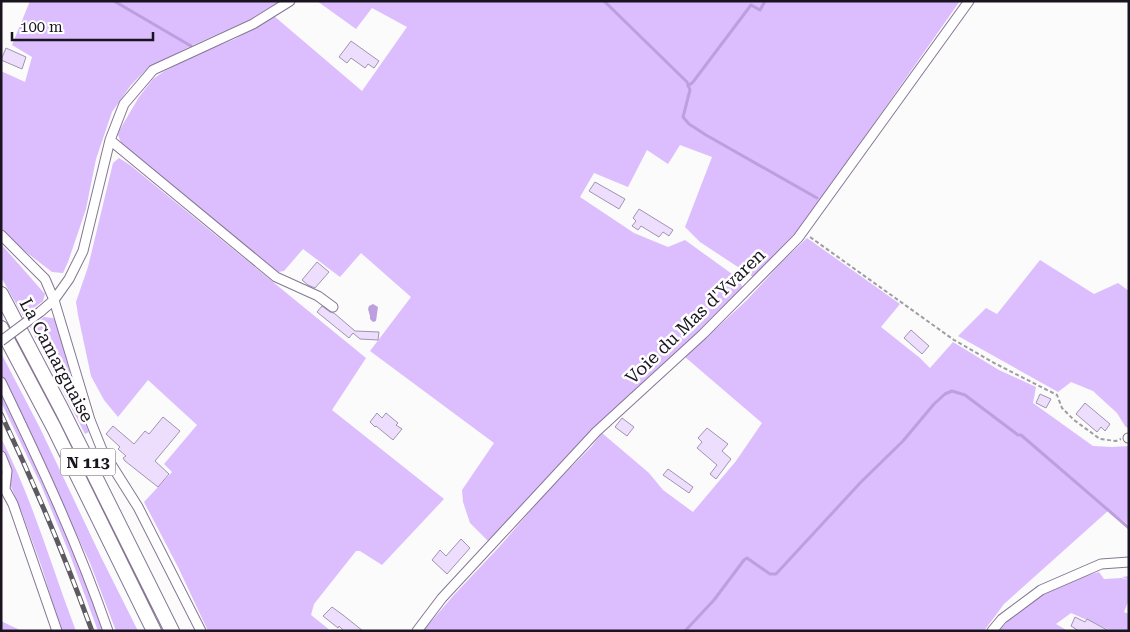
<svg xmlns="http://www.w3.org/2000/svg" width="1130" height="632" font-family="'Roboto Serif',serif">
  <rect width="100%" height="100%" fill="#fbfbfb"/>
  <path fill="#dcbdfe" d="M30 1H281L265 13 191 46 148 68 131 85 112 112 96 159 86 209 68 262 63 273 52 272 26 252 1 230V71L25 82 32 57 12 45Z
    M317 1H960L797 233 753 277 700 242 685 227 712 157 680 145 668 164 647 150 628 187 594 173 580 197 634 233 668 247 685 240 739 279 743 289 721 313 614 409 557 467 506 524 488 541 470 523 463 502 462 490 494 443 370 351 411 297 361 253 340 277 303 249 284 271 278 272 122 145 118 135 119 131 139 97 153 79 163 72 193 56 235 39 274 16 362 91 407 27 372 8 356 29Z
    M119 158 130 165 366 358 332 410 444 499 382 565 360 551H356L314 604 311 615 331 631H208L178 567 144 502 172 472 164 464 197 425 148 380 118 417 104 400 91 376 78 315 76 302 88 267 113 163Z
    M807 238 900 304 881 327 920 358 930 368 953 342 999 370 1036 387 1033 403 1093 446 1112 447 1129 446V525L1109 510 1004 604 984 631H423L453 596 500 546 544 495 592 446 602 433 649 473 663 490 693 512 736 461 762 423 685 357 746 301 783 261Z
    M1 244 45 294 43 301 23 316 1 277Z
    M1040 260 1094 294 1118 283 1129 291V429L1125 426 1117 413 1093 391 1071 382 1058 392 958 336 986 308 997 314Z
    M44 317 53 318 56 322 78 400 82 417 89 432 85 434 30 327Z
    M1 353 40 428 101 557 138 631H116L90 563 43 462 5 384 1 375Z
    M1 387 29 443 106 631H98L70 555 41 485 1 402Z
    M1 438C33 500 51 566 76 631H61L42 568 22 513 10 484 1 471Z
    M1099 572 1104 579 1122 578 1128 580 1122 577 1129 576V600L1124 612 1129 614V631H1112L1071 613 1056 624 1068 631H999C1015 611 1045 590 1069 581 1079 578 1089 575 1099 572Z
    M1 621 22 631H1Z"/>
  <path fill="#bd9edf" d="M373 304 378 307 376 321 373 322 370 319V316L368 309 369 306Z"/>
  <g fill="none" stroke-linecap="round" stroke-linejoin="round">
    <path stroke="#bd9edf" stroke-width="3" d="M114 1 191 46
      M604 1 687 82 690 90 683 117 689 124 706 135 817 198
      M688 86 693 82 751 5 760 10 765 1
      M685 631 714 600 744 560 747 558 770 574H776L861 482 903 441 934 404 945 394 952 391 965 395 1018 435H1021L1129 528"/>
  </g>
  <path fill="#eddefe" stroke="#a193b1" d="M351 41 379 61 374 68 368 64 365 68 351 58 347 63 339 57Z
    M6 48 26 57 22 69 1 60Z
    M595 182 625 199 619 209 589 191Z
    M639 209 673 230 669 236 663 232 659 237 641 226 638 230 632 226 636 221 633 218Z
    M317 262 329 272 315 288 308 285 302 280Z
    M322 306 330 312 334 313 355 331 379 332 378 340 360 339 353 333 349 338 317 312Z
    M911 330 929 346 922 354 904 338Z
    M1040 394 1051 399 1046 408 1036 403Z
    M1085 403 1110 424 1105 431 1101 427 1097 432 1076 414Z
    M377 413 382 418 386 413 398 423 396 425 402 429 393 440 376 426 375 427 370 422Z
    M163 417 180 431 155 461 169 474 158 487 125 461 123 458 126 456 118 449 120 447 106 434 113 426 134 444 145 431 149 434Z
    M622 418 634 427 627 436 615 427Z
    M707 428 728 444 722 451 731 459 716 479 710 474 717 465 697 448 702 442 698 438Z
    M668 469 693 487 689 493 663 475Z
    M461 539 470 548 447 574 432 560 440 550 446 556Z
    M332 607 343 615 363 631H344L339 626 338 628 323 616Z
    M1075 617 1085 622 1087 619 1109 631H1079L1071 626Z"/>
  <g fill="none" stroke-linecap="round" stroke-linejoin="round">
    <g stroke="#857794" stroke-width="11">
      <path id="minor" d="M110 140 276 277 318 296 333 307
        M1 235 45 279 54 300 90 420 102 450 138 507 201 631
        M40 312 54 300 69 279 83 251 110 140 124 104 153 70 253 24 290 1
        M1 382C41 465 78 544 108 631
        M1128 438H1129
        M1 456 7 471 5 489
        M1 482 13 504 57 631
        M417 631 442 598 596 432 703 334 798 238 969 1
        M992 631 1002 619 1041 590 1101 564 1129 562"/>
    </g>
    <g stroke="#857794" stroke-width="16">
      <path id="highway" d="M1 294 62 410 172 631
        M1 328 54 428 154 631"/>
    </g>
    <path stroke="#9f9da1" stroke-width="2" stroke-dasharray="4 2.5" stroke-linecap="butt" d="M810 237 954 340 996 364 1057 395 1062 408 1074 420 1100 439 1116 441 1121 439"/>
    <use href="#minor" stroke="#fff" stroke-width="9"/>
    <use href="#highway" stroke="#fff" stroke-width="14"/>
    <g stroke="#5d5961" stroke-width="5">
      <path id="rail" d="M1 414C35 485 65 557 92 631"/>
    </g>
    <use href="#rail" stroke="#fff" stroke-width="3" stroke-dasharray="9" stroke-linecap="butt"/>
    <g stroke="#857794" stroke-width="11" stroke-linecap="butt">
      <path id="minor-bridge" d="M1 341 40 312"/>
    </g>
    <use href="#minor-bridge" stroke="#fff" stroke-width="9"/>
  </g>
  <g text-anchor="middle" dominant-baseline="central" stroke-width="5" stroke-linejoin="round" paint-order="stroke">
    <rect fill="#fff" stroke="#5e5a62" stroke-width="1" x="60.5" y="448.5" width="55" height="27" rx="4"/>
    <g font-size="16" font-weight="bold" fill="#19141f">
      <text x="88" y="462">N 113</text>
    </g>
    <g font-size="18" fill="#19141f" stroke="#fff">
      <text transform="translate(695 316) rotate(-44)">Voie du Mas d'Yvaren</text>
      <text transform="translate(57 360) rotate(62)">La Camarguaise</text>
    </g>
  </g>
  <rect width="1130" height="632" fill="none" stroke="#19141f" stroke-width="5"/>
  <path d="M12 32v8h141v-8" fill="none" stroke="#19141f" stroke-width="2.5"/>
  <text x="20" y="32" font-size="15" fill="#19141f" stroke="#ffffff" stroke-width="4" paint-order="stroke">100 m</text>
</svg>
